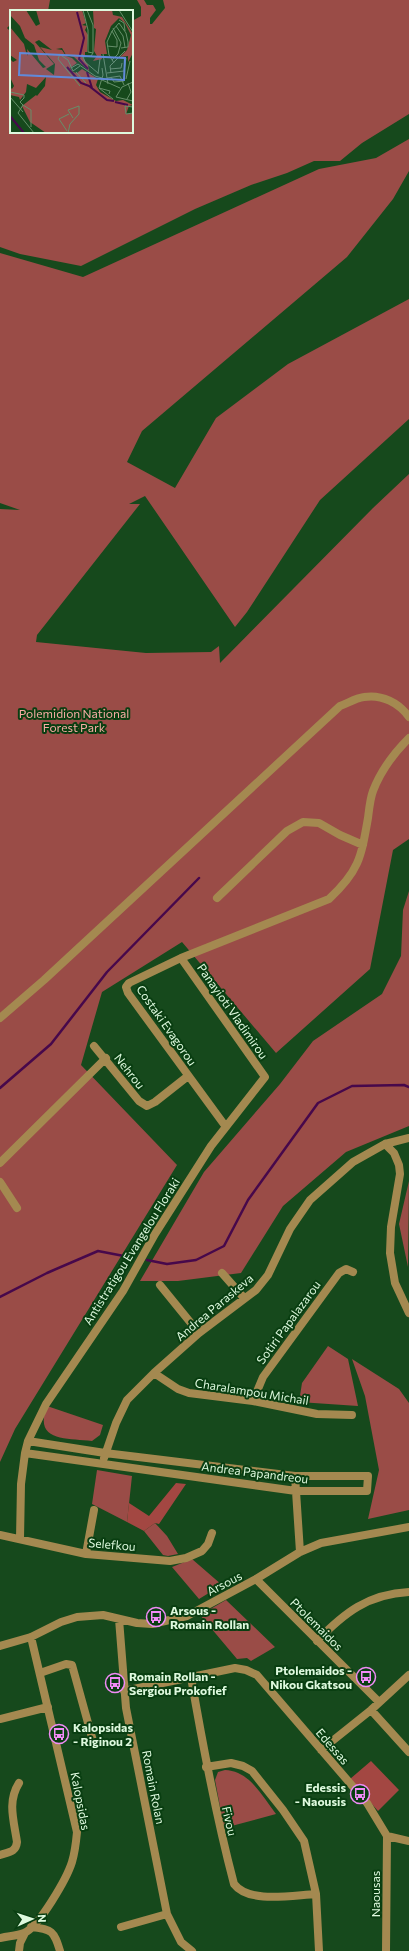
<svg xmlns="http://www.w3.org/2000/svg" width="409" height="1951" font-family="Commissioner,sans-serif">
  <rect width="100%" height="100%" fill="#16491c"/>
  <path fill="#9a4c47" d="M0 0H50L48 11H11V24L7 28 11 32V132H132V21L141 16V7L137 0H144L147 5H153L156 10 150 18V24H152L165 8 163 0H409V114L362 143 340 161H314L287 173 251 185 195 209 81 266 20 254 0 247Z
    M409 139V171L393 199 347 257 142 431 127 462 175 488 216 418 288 364 409 299V419L320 500 247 612 235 627 145 496 129 504H140L37 635 36 642 146 653 211 652 219 646 220 663 373 508 409 474V839L393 850 370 969 276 1053 182 942 102 992 81 1065 177 1165 15 1429 0 1462V509L20 510 0 503V253L83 277 319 169 376 158Z
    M409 891V1126L346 1152 283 1206 241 1273 178 1281H140L204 1172 280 1084 313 1041 382 994 401 956 403 910Z
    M409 1181 408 1267 399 1224Z
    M328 1346 348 1359 358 1406 299 1402 302 1383Z
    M352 1359 399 1389 409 1403V1510L368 1519 379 1470 365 1396Z
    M47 1406 103 1425 100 1435 92 1441C67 1438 33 1442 47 1406Z
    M97 1470 132 1476 127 1522 92 1504Z
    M155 1523 167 1536 178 1554 168 1556 163 1555 144 1531Z
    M192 1559 222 1585 199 1599 172 1567Z
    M226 1600 275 1647 251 1661 247 1658 237 1659 200 1615Z
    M225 1770C250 1771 262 1796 276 1814L224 1828 215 1780 218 1772Z"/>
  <path fill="#a34742" d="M176 1483 186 1484 159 1524 155 1523 144 1531 127 1522 129 1503 149 1516Z
    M371 1761 399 1790 378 1811 350 1779Z"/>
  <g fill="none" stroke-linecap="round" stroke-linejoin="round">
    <path stroke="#47084b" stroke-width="2.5" d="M0 1088 51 1044 107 972 199 878
      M147 1260 167 1264 196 1260 224 1246 248 1200 318 1103 352 1086 404 1085 409 1087
      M0 1297 47 1273 98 1251 129 1257"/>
    <path stroke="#a48950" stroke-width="8" d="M217 898 287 831 303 822 319 823 340 835 363 845
      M0 1018 44 980 340 706C348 703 356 698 364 697 382 694 399 703 409 717
      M94 1046 139 1101 147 1106 155 1102 188 1076
      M226 1127 128 993 126 987 129 983 181 958 329 899C359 871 361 858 368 818 369 810 370 799 373 791 381 770 393 754 409 738
      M385 1144 394 1153 399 1165 400 1174 391 1227 390 1253 395 1283 409 1313
      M0 1163 106 1058
      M0 1182 17 1208
      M222 1273 244 1298
      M160 1285 199 1333
      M154 1373 178 1389 189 1393 253 1401 317 1414 352 1415
      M253 1401 263 1377 339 1273 346 1269 353 1272
      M25 1453 296 1491H367L368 1476H295L105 1453 28 1441
      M104 1458 116 1423 127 1400 154 1373 199 1333 256 1290 268 1275 290 1229 310 1200 353 1162 385 1144 409 1138
      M295 1476 300 1552
      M0 1535 86 1554 170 1561 186 1558 202 1551 208 1544 212 1533
      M20 1539 21 1484 25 1453 28 1441 46 1404 123 1291 155 1234 211 1146 265 1077 181 958
      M86 1554 94 1510
      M256 1579 379 1702
      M119 1619 126 1708 167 1914 181 1942 192 1951
      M317 1641C344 1613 368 1594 409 1592
      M0 1646 31 1637 61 1622 77 1617 103 1615 137 1623 152 1624 187 1616 256 1579 300 1552 321 1543 409 1527
      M40 1673 66 1664 72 1665 93 1741
      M191 1677C203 1747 216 1816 234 1884 249 1904 293 1895 316 1894
      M124 1691 235 1668 246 1670 257 1675 367 1803 387 1836
      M371 1710 409 1752
      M0 1719 48 1707
      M321 1750 371 1710 409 1675
      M206 1767 231 1763 243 1766 252 1771 283 1810 304 1841 316 1894 319 1951
      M387 1836 409 1841
      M0 1855C9 1852 16 1852 17 1842 14 1821 7 1802 19 1783
      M31 1927C52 1929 54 1931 60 1951
      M121 1927 167 1914
      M0 1938C8 1936 17 1936 24 1933 39 1927 67 1878 72 1862 75 1852 76 1843 77 1832L31 1637
      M19 1951 20 1943 25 1933
      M386 1951 387 1836"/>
  </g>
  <defs>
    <g id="bus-ring" transform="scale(1)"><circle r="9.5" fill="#093e11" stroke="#f08bf6" stroke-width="1.5"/><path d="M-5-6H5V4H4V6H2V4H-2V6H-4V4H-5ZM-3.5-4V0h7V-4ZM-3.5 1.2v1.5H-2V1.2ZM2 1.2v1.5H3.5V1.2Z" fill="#f08bf6"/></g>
  </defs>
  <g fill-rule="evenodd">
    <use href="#bus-ring" x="156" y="1617"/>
    <use href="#bus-ring" x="366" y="1677"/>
    <use href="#bus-ring" x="115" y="1683"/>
    <use href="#bus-ring" x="59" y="1734"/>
    <use href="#bus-ring" x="360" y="1794"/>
  </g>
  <g text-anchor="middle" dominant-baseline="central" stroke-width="4" stroke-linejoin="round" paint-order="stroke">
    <g font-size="12" fill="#f9aca5" stroke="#093e11">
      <text x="74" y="713">Polemidion National<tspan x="74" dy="14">Forest Park</tspan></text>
    </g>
    <g font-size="12" fill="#def9de" stroke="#093e11">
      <text transform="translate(233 1011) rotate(55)">Panayioti Vladimirou</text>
      <text transform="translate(167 1025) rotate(55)">Costaki Evagorou</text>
      <text transform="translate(130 1071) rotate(52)">Nehrou</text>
      <text transform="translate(131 1251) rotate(-58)">Antistratigou Evangelou Floraki</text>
      <text transform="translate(214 1307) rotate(-40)">Andrea Paraskeva</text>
      <text transform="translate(288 1322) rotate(-54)">Sotiri Papalazarou</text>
      <text transform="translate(252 1391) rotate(9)">Charalampou Michail</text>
      <text transform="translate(255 1472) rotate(7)">Andrea Papandreou</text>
      <text transform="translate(112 1544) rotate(5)">Selefkou</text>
      <text transform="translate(224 1583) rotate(-28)">Arsous</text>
      <text transform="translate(317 1624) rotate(45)">Ptolemaidos</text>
      <text transform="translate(333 1746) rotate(49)">Edessas</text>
      <text transform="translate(154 1787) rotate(79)">Romain Rolan</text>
      <text transform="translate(81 1801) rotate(79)">Kalopsidas</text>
      <text transform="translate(230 1821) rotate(77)">Fivou</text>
      <text transform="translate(375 1894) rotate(-90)">Naousas</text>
    </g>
    <g font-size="12" font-weight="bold" fill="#def9de" stroke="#093e11" text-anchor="start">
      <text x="170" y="1610">Arsous -<tspan x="170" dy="14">Romain Rollan</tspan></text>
      <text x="352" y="1670" text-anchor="end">Ptolemaidos -<tspan x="352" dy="14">Nikou Gkatsou</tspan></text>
      <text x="129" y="1676">Romain Rollan -<tspan x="129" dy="14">Sergiou Prokofief</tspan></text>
      <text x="73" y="1727">Kalopsidas<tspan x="73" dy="14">- Riginou 2</tspan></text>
      <text x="346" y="1787" text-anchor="end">Edessis<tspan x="346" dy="14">- Naousis</tspan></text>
    </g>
  </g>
  <g transform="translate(10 10)">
    <rect width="123" height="123" fill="#16491c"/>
    <path d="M0 0H16L26 16 30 14 26 0H72L76 13 72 15 77 16 75 20 78 25 77 42H75V46L71 45 78 55 79 61 64 47 56 45 52 38 46 39 52 40 56 46 62 48 67 53 60 58 63 62 67 63 72 59 88 69 86 75 90 82 106 91 113 90 123 95 119 96 116 104 123 103V123H36L20 112 12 96 26 85 27 86 35 76 36 67 26 78 17 74 16 82 10 90 9 87 0 85V77L2 79 4 76 0 67V49L3 52 7 50 0 45V17L14 34 16 42 18 46 17 39 33 58 36 57 29 50 24 35 15 28 10 16 0 5ZM29 30 42 40 30 37 45 54 44 65 36 59 44 54 25 32ZM83 0H102L103 5 112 7 123 24V43L118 52V46L110 47 117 40 121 25 115 13 109 8 101 16 95 31 97 44H91L92 49 83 51 87 46 84 41 86 19 84 18Z" fill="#9a4c47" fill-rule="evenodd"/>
    <path fill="none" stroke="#47084b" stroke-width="2" d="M67 2 74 28 69 49 78 59M57 57 71 73 79 76 97 90 104 91M77 62 82 78M105 92 118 95M0 106 14 123"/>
    <path fill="none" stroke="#668f6a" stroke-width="1" d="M73 0 78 20V42L83 43M109 0 123 22M109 10 114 13 115 21M106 16 113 26 115 37M97 36 107 37V30L102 21M49 44 58 50 63 61 70 56M50 44 48 49 70 76M72 44 75 52 88 63M93 44 98 74M72 47 81 46 83 43V15L77 0M102 50 108 44 111 33 103 18M104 53 99 45 97 32 102 21 109 13 116 23 118 32V37L111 38M61 58 68 54 85 66 92 68M92 58 93 65 89 78 103 89M100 59 111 58 112 53M66 62 76 73M97 63 114 61 116 48M101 63 100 56 115 41M88 64 90 49M101 67 104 72 114 71M97 68 110 66 114 75M116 69 120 51M92 70 110 78M123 72 112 77 106 87 123 91M89 78 100 81 99 84M0 82 14 85V88L10 92 13 95M0 87 13 102M117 89 121 82 118 73M123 97 115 96 116 104 123 103M21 117V100L13 95 8 103 24 123M57 121 49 109 59 104M58 123 60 114 69 104V96L58 100 63 108"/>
    <path fill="#618ada" fill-opacity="0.15" stroke="#618ada" stroke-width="2" d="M10 43 115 48 114 70 9 65Z"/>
    <rect width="123" height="123" fill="none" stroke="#def9de" stroke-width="2"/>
  </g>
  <g transform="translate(32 1919) rotate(87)" stroke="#093e11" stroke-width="3" paint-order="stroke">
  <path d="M0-3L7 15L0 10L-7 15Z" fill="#def9de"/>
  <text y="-6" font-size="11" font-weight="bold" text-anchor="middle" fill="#def9de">N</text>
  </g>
</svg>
